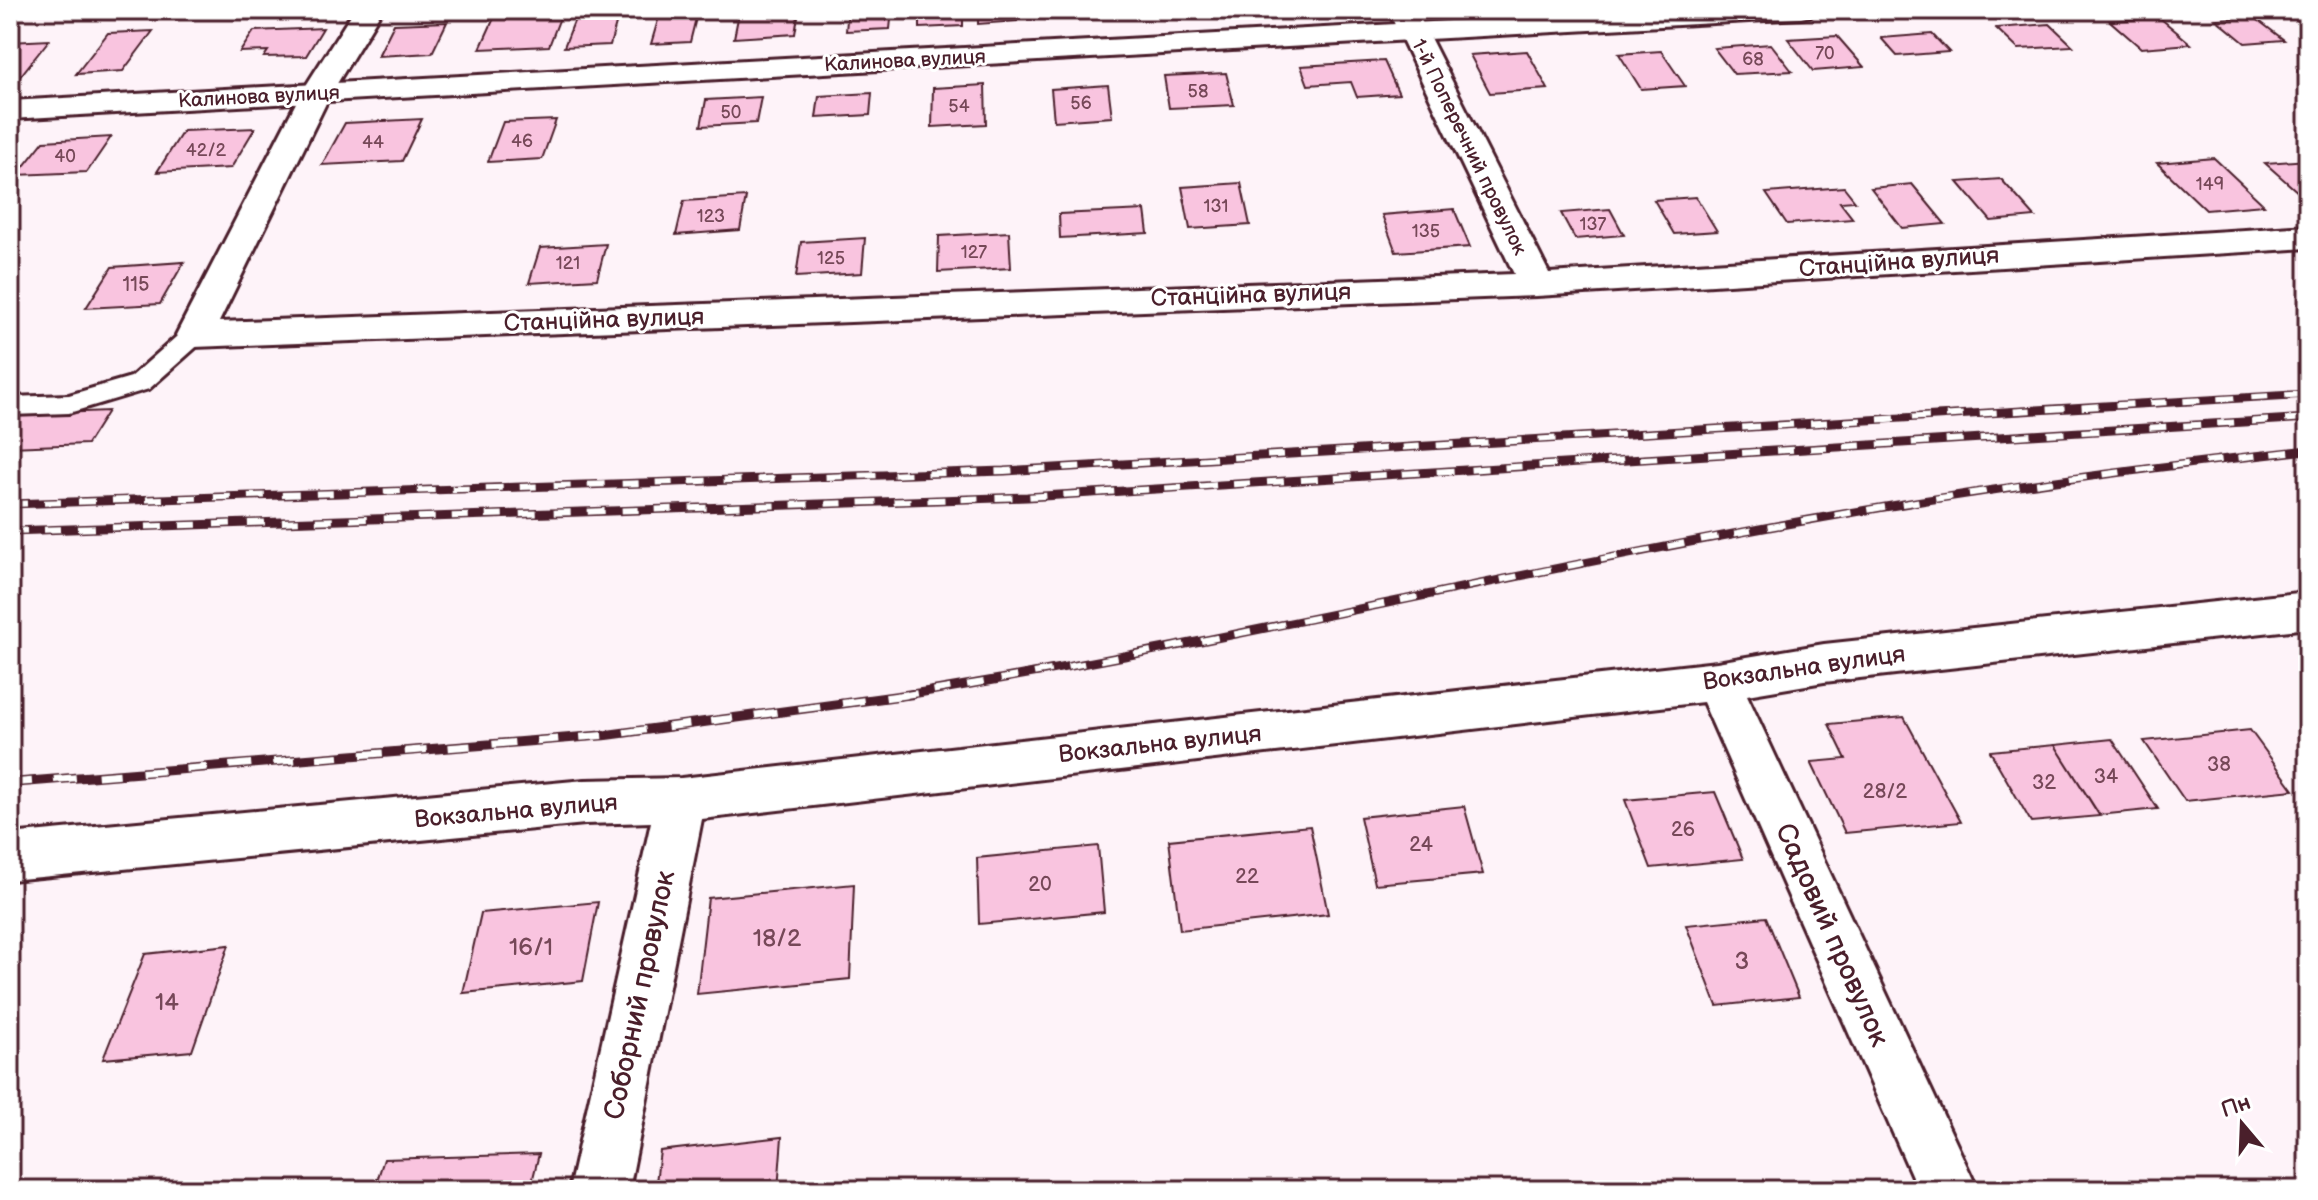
<svg xmlns="http://www.w3.org/2000/svg" width="2318" height="1200" font-family="'Balsamiq Sans',sans-serif">
  <rect width="100%" height="100%" fill="#fef3f9"/>
  <filter id="ink" filterUnits="userSpaceOnUse"><feTurbulence type="fractalNoise" baseFrequency=".0125" numOctaves="2"/><feDisplacementMap in="SourceGraphic" scale="16" xChannelSelector="R" yChannelSelector="G"/><feConvolveMatrix kernelMatrix="1 2 1 2 8 2 1 2 1" color-interpolation-filters="sRGB"/></filter>
  <g filter="url(#ink)">
    <path fill="#f9c4df" stroke="#4a1f2b" stroke-width="2" d="M661 10H698L690 42 651 44Z
      M799 10 795 34 734 38 739 13Z
      M848 10H892L890 29 846 31Z
      M920 10H963V26L920 28Z
      M978 10H1017V21L978 24Z
      M1082 10H1133L1134 16 1083 19Z
      M561 15 549 46 480 49 494 18Z
      M618 17 610 45 564 47 575 19Z
      M2254 17 2284 40 2245 43 2216 19Z
      M2160 18 2191 44 2141 48 2110 21Z
      M447 22 432 53 378 56 394 24Z
      M2050 24 2073 46 2018 49 1996 28Z
      M323 28 306 56 264 57 268 51 240 52 254 31Z
      M153 31 123 71 76 74 108 33Z
      M1932 34 1949 52 1897 56 1881 38Z
      M1837 36 1864 67 1813 71 1788 39Z
      M49 40 18 79H10V42Z
      M1771 44 1792 71 1734 74 1714 48Z
      M1527 51 1548 89 1490 93 1470 55Z
      M1661 51 1685 86 1641 89 1619 54Z
      M1384 61 1399 94 1357 97 1351 82 1308 85 1301 66Z
      M1226 73 1234 105 1169 108 1164 76Z
      M985 85 986 124 932 127 933 88Z
      M1108 85 1112 117 1054 121 1051 89Z
      M872 93 870 115 816 118 819 96Z
      M761 97 756 123 701 126 706 100Z
      M422 119 402 161 322 165 345 123Z
      M556 120 542 159 488 162 503 122Z
      M255 128 231 168 157 172 183 131Z
      M111 137 87 172 17 175 44 141Z
      M2214 158 2264 205 2206 210 2157 163Z
      M2308 160V201L2265 163Z
      M2001 179 2035 217 1991 221 1958 182Z
      M1241 183 1250 225 1190 229 1182 187Z
      M1912 184 1945 224 1902 228 1871 188Z
      M1844 187 1855 201 1840 202 1853 219 1787 224 1766 193Z
      M746 197 740 230 676 235 684 201Z
      M1696 197 1717 231 1674 234 1654 200Z
      M1454 209 1470 247 1396 252 1382 215Z
      M1610 209 1624 235 1575 239 1561 213Z
      M1145 210 1148 233 1060 238 1059 214Z
      M1009 232 1011 268 938 272 939 236Z
      M865 238 862 273 796 277 801 242Z
      M606 244 597 279 529 283 540 248Z
      M184 262 160 304 86 308 112 267Z
      M108 411 87 444 10 447V415Z
      M1904 717 1961 822 1845 833 1811 762 1846 759 1829 724Z
      M2250 730 2294 790 2185 801 2144 741Z
      M2112 739 2158 809 2099 815 2055 745Z
      M2055 745 2100 816 2031 822 1990 751Z
      M1715 792 1743 859 1651 868 1625 800Z
      M1464 806 1483 874 1375 884 1360 817Z
      M1310 826 1328 914 1180 930 1169 840Z
      M1098 846 1104 912 979 924 977 858Z
      M854 884 850 979 697 994 708 898Z
      M598 902 583 981 463 993 481 913Z
      M1766 917 1799 997 1717 1006 1686 925Z
      M229 945 192 1051 103 1059 145 954Z
      M782 1137 778 1190H655L660 1151Z
      M539 1154 530 1190H374L384 1159Z"/>
    <g fill="none" stroke-linecap="round" stroke-linejoin="round">
      <g stroke="#4a1f2b" stroke-width="6">
        <path id="lane" d="M194 327 203 329 207 335 203 341 149 389 69 413 10 415V397L69 395 131 377 185 329Z"/>
      </g>
      <g stroke="#4a1f2b" stroke-width="6">
        <path id="street" d="M354 10H382L330 95 219 322 1514 274 1388 10H1416L1549 273 2308 226V248L1537 296 194 347 181 344 176 335 300 95Z
          M2308 592V628L1824 682 1747 695 1978 1190H1918L1703 702 702 819 629 1190H569L651 822 585 824 10 880V834L585 780 681 778 1717 662 1824 644Z"/>
      </g>
      <g stroke="#4a1f2b" stroke-width="6">
        <path id="secondary" d="M1648 10H1815L1811 16 1801 18 10 119V101Z"/>
      </g>
      <use href="#lane" fill="#fff" fill-rule="evenodd"/>
      <use href="#street" fill="#fff" fill-rule="evenodd"/>
      <use href="#secondary" fill="#fff" fill-rule="evenodd"/>
      <g stroke="#4a1f2b" stroke-width="9">
        <path id="rail-far1" d="M10 504 1004 471 2308 394
          M10 531 1027 497 2308 418
          M900 696C1203 647 1501 575 1803 521 1971 491 2139 468 2308 450"/>
      </g>
      <g stroke="#4a1f2b" stroke-width="10">
        <path id="rail" d="M10 783 607 735 913 694"/>
      </g>
      <use href="#rail-far1" stroke="#fff" stroke-width="6" stroke-dasharray="17" stroke-linecap="butt"/>
      <use href="#rail" stroke="#fff" stroke-width="7" stroke-dasharray="22" stroke-linecap="butt"/>
    </g>
  </g>
  <g text-anchor="middle" dominant-baseline="central" stroke-width="6" stroke-linejoin="round" paint-order="stroke">
    <g font-size="18" fill="#764858">
      <text x="1825" y="53">70</text>
      <text x="1753" y="59">68</text>
      <text x="1198" y="91">58</text>
      <text x="1081" y="103">56</text>
      <text x="959" y="106">54</text>
      <text x="731" y="112">50</text>
      <text x="522" y="141">46</text>
      <text x="373" y="142">44</text>
      <text x="206" y="150">42/2</text>
      <text x="65" y="156">40</text>
      <text x="2210" y="184">149</text>
      <text x="1216" y="206">131</text>
      <text x="711" y="216">123</text>
      <text x="1593" y="224">137</text>
      <text x="1426" y="231">135</text>
      <text x="974" y="252">127</text>
      <text x="831" y="258">125</text>
      <text x="568" y="263">121</text>
    </g>
    <g font-size="20" fill="#4a1f2b" stroke="#fff">
      <text transform="translate(905 61) rotate(-3)">Калинова вулиця</text>
      <text transform="translate(259 97) rotate(-3)">Калинова вулиця</text>
      <text transform="translate(1469 147) rotate(64)">1-й Поперечний провулок</text>
    </g>
    <g font-size="20" fill="#764858">
      <text x="136" y="285">115</text>
      <text x="2219" y="765">38</text>
      <text x="2106" y="777">34</text>
      <text x="2044" y="783">32</text>
      <text x="1885" y="792">28/2</text>
      <text x="1683" y="830">26</text>
      <text x="1421" y="845">24</text>
      <text x="1247" y="877">22</text>
      <text x="1040" y="885">20</text>
    </g>
    <g font-size="24" fill="#4a1f2b" stroke="#fff">
      <text transform="translate(1899 262) rotate(-4)">Станційна вулиця</text>
      <text transform="translate(1251 295) rotate(-2)">Станційна вулиця</text>
      <text transform="translate(604 320) rotate(-2)">Станційна вулиця</text>
      <text transform="translate(1804 668) rotate(-8)">Вокзальна вулиця</text>
      <text transform="translate(1160 744) rotate(-6)">Вокзальна вулиця</text>
      <text transform="translate(516 811) rotate(-5)">Вокзальна вулиця</text>
    </g>
    <g font-size="24" fill="#764858">
      <text x="777" y="938">18/2</text>
      <text x="531" y="947">16/1</text>
      <text x="1742" y="961">3</text>
      <text x="167" y="1002">14</text>
    </g>
    <g font-size="28" fill="#4a1f2b" stroke="#fff">
      <text transform="translate(1832 935) rotate(66)">Садовий провулок</text>
      <text transform="translate(640 995) rotate(-78)">Соборний провулок</text>
    </g>
  </g>
  <rect width="2318" height="1200" fill="none" stroke="#fff" stroke-width="40"/>
  <rect x="20" y="20" width="2278" height="1160" fill="none" stroke="#4a1f2b" stroke-width="3" filter="url(#ink)"/>
  <g transform="translate(2242 1124) rotate(341)" stroke="#ffffff" stroke-width="6" paint-order="stroke">
  <path d="M0-6L14 30L0 20L-14 30Z" fill="#4a1f2b"/>
  <text y="-12" font-size="22" font-weight="bold" text-anchor="middle" fill="#4a1f2b">Пн</text>
  </g>
</svg>
